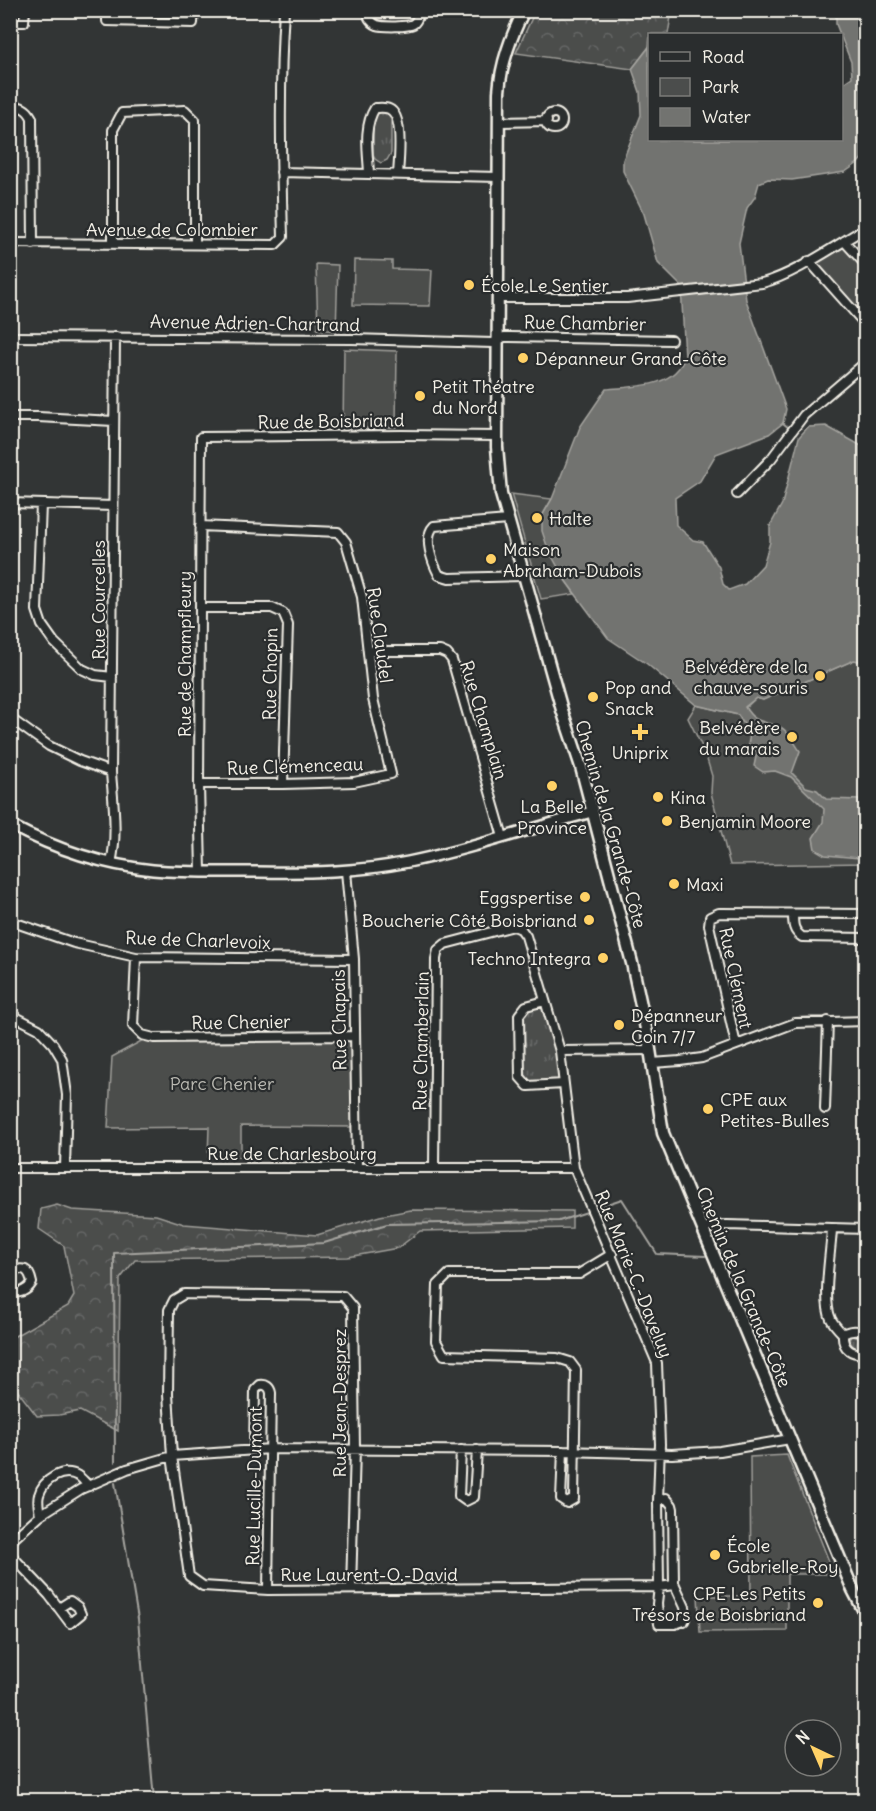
<svg xmlns="http://www.w3.org/2000/svg" width="876" height="1811" font-family="Delius,sans-serif">
  <defs>
    <pattern id="grass-tufts" width="24" height="20" patternUnits="userSpaceOnUse" patternTransform="scale(1.5)"><rect width="24" height="20" fill="#4b4d4c"/><path d="M3 7l-1-3M5 7V3M7 7l1-3M15 17l-1-3M17 17v-4M19 17l1-3" fill="none" stroke="#666766"/></pattern>
    <pattern id="forest-crowns" width="20" height="18" patternUnits="userSpaceOnUse" patternTransform="scale(1.5)"><rect width="20" height="18" fill="#4b4d4c"/><path d="M2 6a3 3 0 1 1 6 0M12 15a3 3 0 1 1 6 0" fill="none" stroke="#666766"/></pattern>
  </defs>
  <rect width="100%" height="100%" fill="#323535"/>
  <filter id="ink" filterUnits="userSpaceOnUse"><feTurbulence type="fractalNoise" baseFrequency=".0167" numOctaves="2"/><feDisplacementMap in="SourceGraphic" scale="12" xChannelSelector="R" yChannelSelector="G"/><feConvolveMatrix kernelMatrix="1 2 1 2 8 2 1 2 1" color-interpolation-filters="sRGB"/></filter>
  <g filter="url(#ink)">
    <path fill="url(#grass-tufts)" stroke="#a09f9a" stroke-width="1.5" d="M374 11V10L411 11 407 17 378 19 375 17Z
      M386 111 391 118V153L387 160 381 163 375 159 373 154V120L377 113Z
      M545 1001 560 1051 563 1084 528 1086 520 1077 519 1015 526 1006Z
      M851 1336 860 1338 863 1342V1347L854 1348 849 1340Z"/>
    <path fill="url(#forest-crowns)" stroke="#a09f9a" stroke-width="1.5" d="M535 11V10L672 11 668 34H650L649 47 632 69 516 53Z
      M57 1205 72 1210 156 1215 184 1224 317 1235 380 1216 411 1210 572 1211V1228L420 1231 398 1248 348 1257 135 1260 120 1279 118 1431 80 1411 59 1415 37 1416 17 1390 11 1362 13 1337 68 1306 74 1296 64 1246 39 1229 41 1209Z"/>
    <path fill="#4b4d4c" stroke="#a09f9a" stroke-width="1.5" d="M107 11H195V23L107 19Z
      M844 245 865 270V321L815 262Z
      M354 260 392 261V269L432 270 430 306 353 305Z
      M316 264 338 265 336 331 316 329H318Z
      M344 349 397 351 396 427 343 429Z
      M511 494 552 499 542 516 565 580 575 594 541 599Z
      M854 660 865 662V863L730 865 711 793 712 776 705 753 688 718 696 705 738 715 756 698 763 700Z
      M354 1036 356 1127 241 1126V1157H208L209 1127 108 1128 112 1057 145 1039Z
      M787 1455 834 1574H787V1631L700 1632 698 1596H751L750 1457Z"/>
    <path fill="#727370" stroke="#a6a5a0" stroke-width="1.5" d="M836 11H865V155L858 163 845 172 792 180 768 179 759 183 755 197 747 208 739 243 746 300 786 409 783 423 769 434 716 454 700 481 675 498 676 525 693 540 703 542 719 567 723 584 729 590 745 584 763 565 770 542V526L782 504 799 437 808 427 826 426 865 448V662L854 660 763 700 756 698 745 707C756 726 767 720 782 728 789 732 795 744 800 751L792 773 806 787 817 790 826 799 861 800 865 803V857L860 858 825 855 815 849 813 838 823 822 824 809 791 777 775 771 763 772 754 766 757 752 748 745 750 734 738 715 696 705 647 664 608 638 565 580 548 549 542 531V516L552 499 580 427 606 389C634 386 673 389 685 357L681 286 658 263 644 214 623 171V160L641 115 640 92 632 69 649 47 650 140H842V84L852 77 851 62 836 24Z"/>
    <g fill="none" stroke-linecap="round" stroke-linejoin="round">
      <path stroke="#a6a5a0" stroke-width="2" d="M783 423 790 429
        M598 1207 622 1199 657 1254 705 1256
        M115 1462 114 1253 324 1243 387 1224 559 1221 587 1212
        M115 1483 138 1619 154 1800"/>
      <g stroke="#f4f1e8" stroke-width="12">
        <path id="minor" d="M107 10V21L193 23 194 10
          M370 10 369 18C372 22 372 23 377 25 383 27 408 27 413 24 418 21 418 15 420 10
          M10 22H24L25 10
          M10 106C21 106 27 108 32 118L33 244
          M546 121a8 8 0 1 1 16 0a8 8 0 1 1-16 0Z
          M499 122 547 121
          M281 172 499 177
          M369 173C368 152 363 127 375 108 379 108 385 107 389 109 404 115 399 160 398 174
          M844 241 866 265
          M10 243 275 245 283 237C281 162 279 86 284 10
          M113 244V130L122 113 185 110 195 120V244
          M809 261 866 325
          M498 298H627L762 283C794 275 836 245 866 228
          M10 337 352 339 493 343 504 337H510L671 340
          M10 417H38L114 421
          M737 494 771 459 804 415 866 362
          M10 503 113 506
          M41 504 37 610 42 625 54 642 82 669 95 675 112 677
          M508 520 434 526C423 537 432 562 439 575L449 578 524 576
          M200 608H272L283 613 288 625 283 784
          M369 651H440L447 654 452 660 503 837
          M10 718 49 746 80 761 111 772
          M199 784H283L354 782 391 774 373 699 362 597 346 542 338 532 200 526
          M111 863C118 834 113 801 111 772L115 337
          M346 871 354 959 357 1168
          M201 872 199 784 201 437 402 435 497 436
          M793 914C793 924 793 931 802 937L866 938
          M10 921 74 943 136 957 354 959
          M136 957 133 1026 142 1035 154 1038 354 1036
          M545 1001 526 1006 519 1015 520 1077 528 1086 563 1084
          M10 1014 39 1029 53 1044 62 1059 67 1095 65 1168
          M736 1045 709 925 710 917 719 913 866 914
          M560 1051 650 1050
          M652 1063 680 1061 702 1058 795 1023 866 1021
          M825 1109 828 1021
          M10 1168H574
          M434 1168 436 959 438 950 445 944 514 926 521 929 526 936 560 1051 574 1168 657 1363 660 1444 658 1501 659 1587 657 1604 659 1624H675L684 1621 686 1615 685 1607 674 1583 673 1509 672 1505 666 1498 658 1501
          M703 1229 713 1226 727 1225 866 1229
          M832 1229C831 1252 822 1300 831 1319 834 1325 839 1330 843 1334 842 1349 852 1355 866 1353
          M10 1271C24 1267 29 1268 32 1283 27 1291 21 1293 10 1293
          M843 1334C850 1330 860 1329 866 1335
          M254 1449 255 1390 260 1385C266 1384 270 1387 271 1393L268 1590
          M461 1450 459 1496 466 1501 474 1497 477 1450
          M563 1451 561 1499 567 1503 574 1499 576 1370 570 1362 557 1358 444 1355 436 1341 438 1285 449 1274H579L612 1254
          M40 1515C39 1508 37 1501 39 1495 43 1480 63 1467 78 1476 82 1478 85 1483 89 1486
          M10 1542 40 1515 81 1489 127 1469 172 1456 270 1449 563 1451 672 1454 720 1451 790 1439
          M10 1554 49 1595 70 1623 81 1614 78 1607 70 1601 59 1608
          M351 1589 355 1449 353 1308 343 1296 184 1294 174 1300 169 1310 168 1394 172 1456 189 1576 203 1586 268 1590 659 1587 674 1585"/>
      </g>
      <g stroke="#f4f1e8" stroke-width="14">
        <path id="tertiary" d="M10 825C55 849 103 865 153 870 188 873 223 872 258 872 308 873 358 872 408 862 470 850 531 828 592 812"/>
      </g>
      <g stroke="#f4f1e8" stroke-width="15">
        <path id="secondary" d="M524 10C511 37 501 63 499 92L497 447 501 494 562 710 581 767 632 963 649 1043 663 1133 790 1439 853 1590 866 1615"/>
      </g>
      <use href="#minor" stroke="#2a2d2e" stroke-width="8"/>
      <use href="#tertiary" stroke="#2a2d2e" stroke-width="9"/>
      <use href="#secondary" stroke="#2a2d2e" stroke-width="10"/>
    </g>
  </g>
  <g fill="#ffd166" stroke="#2a2d2e" stroke-width="2">
    <circle cx="469" cy="285" r="6"/>
    <circle cx="523" cy="358" r="6"/>
    <circle cx="420" cy="396" r="6"/>
    <circle cx="537" cy="518" r="6"/>
    <circle cx="491" cy="559" r="6"/>
    <circle cx="820" cy="676" r="6"/>
    <circle cx="593" cy="697" r="6"/>
    <path d="M637 723h6v6h6v6h-6v6h-6v-6h-6v-6h6z"/>
    <circle cx="792" cy="737" r="6"/>
    <circle cx="552" cy="786" r="6"/>
    <circle cx="658" cy="797" r="6"/>
    <circle cx="667" cy="821" r="6"/>
    <circle cx="674" cy="884" r="6"/>
    <circle cx="585" cy="897" r="6"/>
    <circle cx="589" cy="920" r="6"/>
    <circle cx="603" cy="958" r="6"/>
    <circle cx="619" cy="1025" r="6"/>
    <circle cx="708" cy="1109" r="6"/>
    <circle cx="715" cy="1555" r="6"/>
    <circle cx="818" cy="1603" r="6"/>
  </g>
  <g text-anchor="middle" dominant-baseline="central" stroke-width="4.5" stroke-linejoin="round" paint-order="stroke">
    <g font-size="18" fill="#f4f1e8" stroke="#2a2d2e">
      <text x="172" y="229">Avenue de Colombier</text>
      <text transform="translate(255 323) rotate(1)">Avenue Adrien-Chartrand</text>
      <text transform="translate(585 323) rotate(1)">Rue Chambrier</text>
      <text transform="translate(331 421) rotate(-1)">Rue de Boisbriand</text>
      <text transform="translate(98 600) rotate(-90)">Rue Courcelles</text>
      <text transform="translate(380 635) rotate(82)">Rue Claudel</text>
      <text transform="translate(184 654) rotate(-90)">Rue de Champfleury</text>
      <text transform="translate(270 674) rotate(-89)">Rue Chopin</text>
      <text transform="translate(484 720) rotate(73)">Rue Champlain</text>
      <text transform="translate(295 766) rotate(-2)">Rue Clémenceau</text>
      <text transform="translate(611 824) rotate(74)">Chemin de la Grande-Côte</text>
      <text transform="translate(198 940) rotate(2)">Rue de Charlevoix</text>
      <text transform="translate(736 978) rotate(78)">Rue Clément</text>
      <text transform="translate(339 1020) rotate(-91)">Rue Chapais</text>
      <text transform="translate(241 1022) rotate(-1)">Rue Chenier</text>
      <text transform="translate(421 1041) rotate(-89)">Rue Chamberlain</text>
      <text x="292" y="1153">Rue de Charlesbourg</text>
      <text transform="translate(634 1274) rotate(68)">Rue Marie-C.-Daveluy</text>
      <text transform="translate(744 1287) rotate(67)">Chemin de la Grande-Côte</text>
      <text transform="translate(339 1403) rotate(-90)">Rue Jean-Desprez</text>
      <text transform="translate(254 1486) rotate(-89)">Rue Lucille-Dumont</text>
      <text x="369" y="1574">Rue Laurent-O.-David</text>
    </g>
    <g font-size="18" fill="#f4f1e8" stroke="#2a2d2e" text-anchor="start">
      <text x="481" y="285">École Le Sentier</text>
      <text x="535" y="358">Dépanneur Grand-Côte</text>
      <text x="432" y="386">Petit Théatre<tspan x="432" dy="21">du Nord</tspan></text>
      <text x="549" y="518">Halte</text>
      <text x="503" y="549">Maison<tspan x="503" dy="21">Abraham-Dubois</tspan></text>
      <text x="808" y="666" text-anchor="end">Belvédère de la<tspan x="808" dy="21">chauve-souris</tspan></text>
      <text x="605" y="687">Pop and<tspan x="605" dy="21">Snack</tspan></text>
      <text x="780" y="727" text-anchor="end">Belvédère<tspan x="780" dy="21">du marais</tspan></text>
      <text x="640" y="752" text-anchor="middle">Uniprix</text>
      <text x="670" y="797">Kina</text>
      <text x="552" y="806" text-anchor="middle">La Belle<tspan x="552" dy="21">Province</tspan></text>
      <text x="679" y="821">Benjamin Moore</text>
      <text x="686" y="884">Maxi</text>
      <text x="573" y="897" text-anchor="end">Eggspertise</text>
      <text x="577" y="920" text-anchor="end">Boucherie Côté Boisbriand</text>
      <text x="591" y="958" text-anchor="end">Techno Integra</text>
      <text x="631" y="1015">Dépanneur<tspan x="631" dy="21">Coin 7/7</tspan></text>
      <text x="720" y="1099">CPE aux<tspan x="720" dy="21">Petites-Bulles</tspan></text>
      <text x="727" y="1545">École<tspan x="727" dy="21">Gabrielle-Roy</tspan></text>
      <text x="806" y="1593" text-anchor="end">CPE Les Petits<tspan x="806" dy="21">Trésors de Boisbriand</tspan></text>
    </g>
    <g font-size="18" fill="#b9b8b1" stroke="#2a2d2e">
      <text x="222" y="1083">Parc Chenier</text>
    </g>
  </g>
  <rect width="876" height="1811" fill="none" stroke="#2a2d2e" stroke-width="36"/>
  <rect x="18" y="18" width="840" height="1775" fill="none" stroke="#f4f1e8" stroke-width="2" filter="url(#ink)"/>
  <rect x="648" y="33" width="195" height="108" fill="#2a2d2e" stroke="#7b7b78" stroke-width="1.5"/>
  <rect x="660" y="52" width="30" height="9" fill="#2a2d2e" stroke="#7b7b78" stroke-width="1.5"/>
  <text x="702" y="63" font-size="18" fill="#f4f1e8">Road</text>
  <rect x="660" y="78" width="30" height="18" fill="#4b4d4c" stroke="#7b7b78" stroke-width="1.5"/>
  <text x="702" y="93" font-size="18" fill="#f4f1e8">Park</text>
  <rect x="660" y="108" width="30" height="18" fill="#727370" stroke="#7b7b78" stroke-width="1.5"/>
  <text x="702" y="123" font-size="18" fill="#f4f1e8">Water</text>
  <g transform="translate(813 1748) rotate(316)"><circle r="28" fill="#2a2d2e" stroke="#7b7b78" stroke-width="1.5"/>
  <path d="M0-4.5L10 22L0 15L-10 22Z" fill="#ffd166"/>
  <text y="-9" font-size="16" font-weight="bold" text-anchor="middle" fill="#f4f1e8">N</text>
  </g>
</svg>
